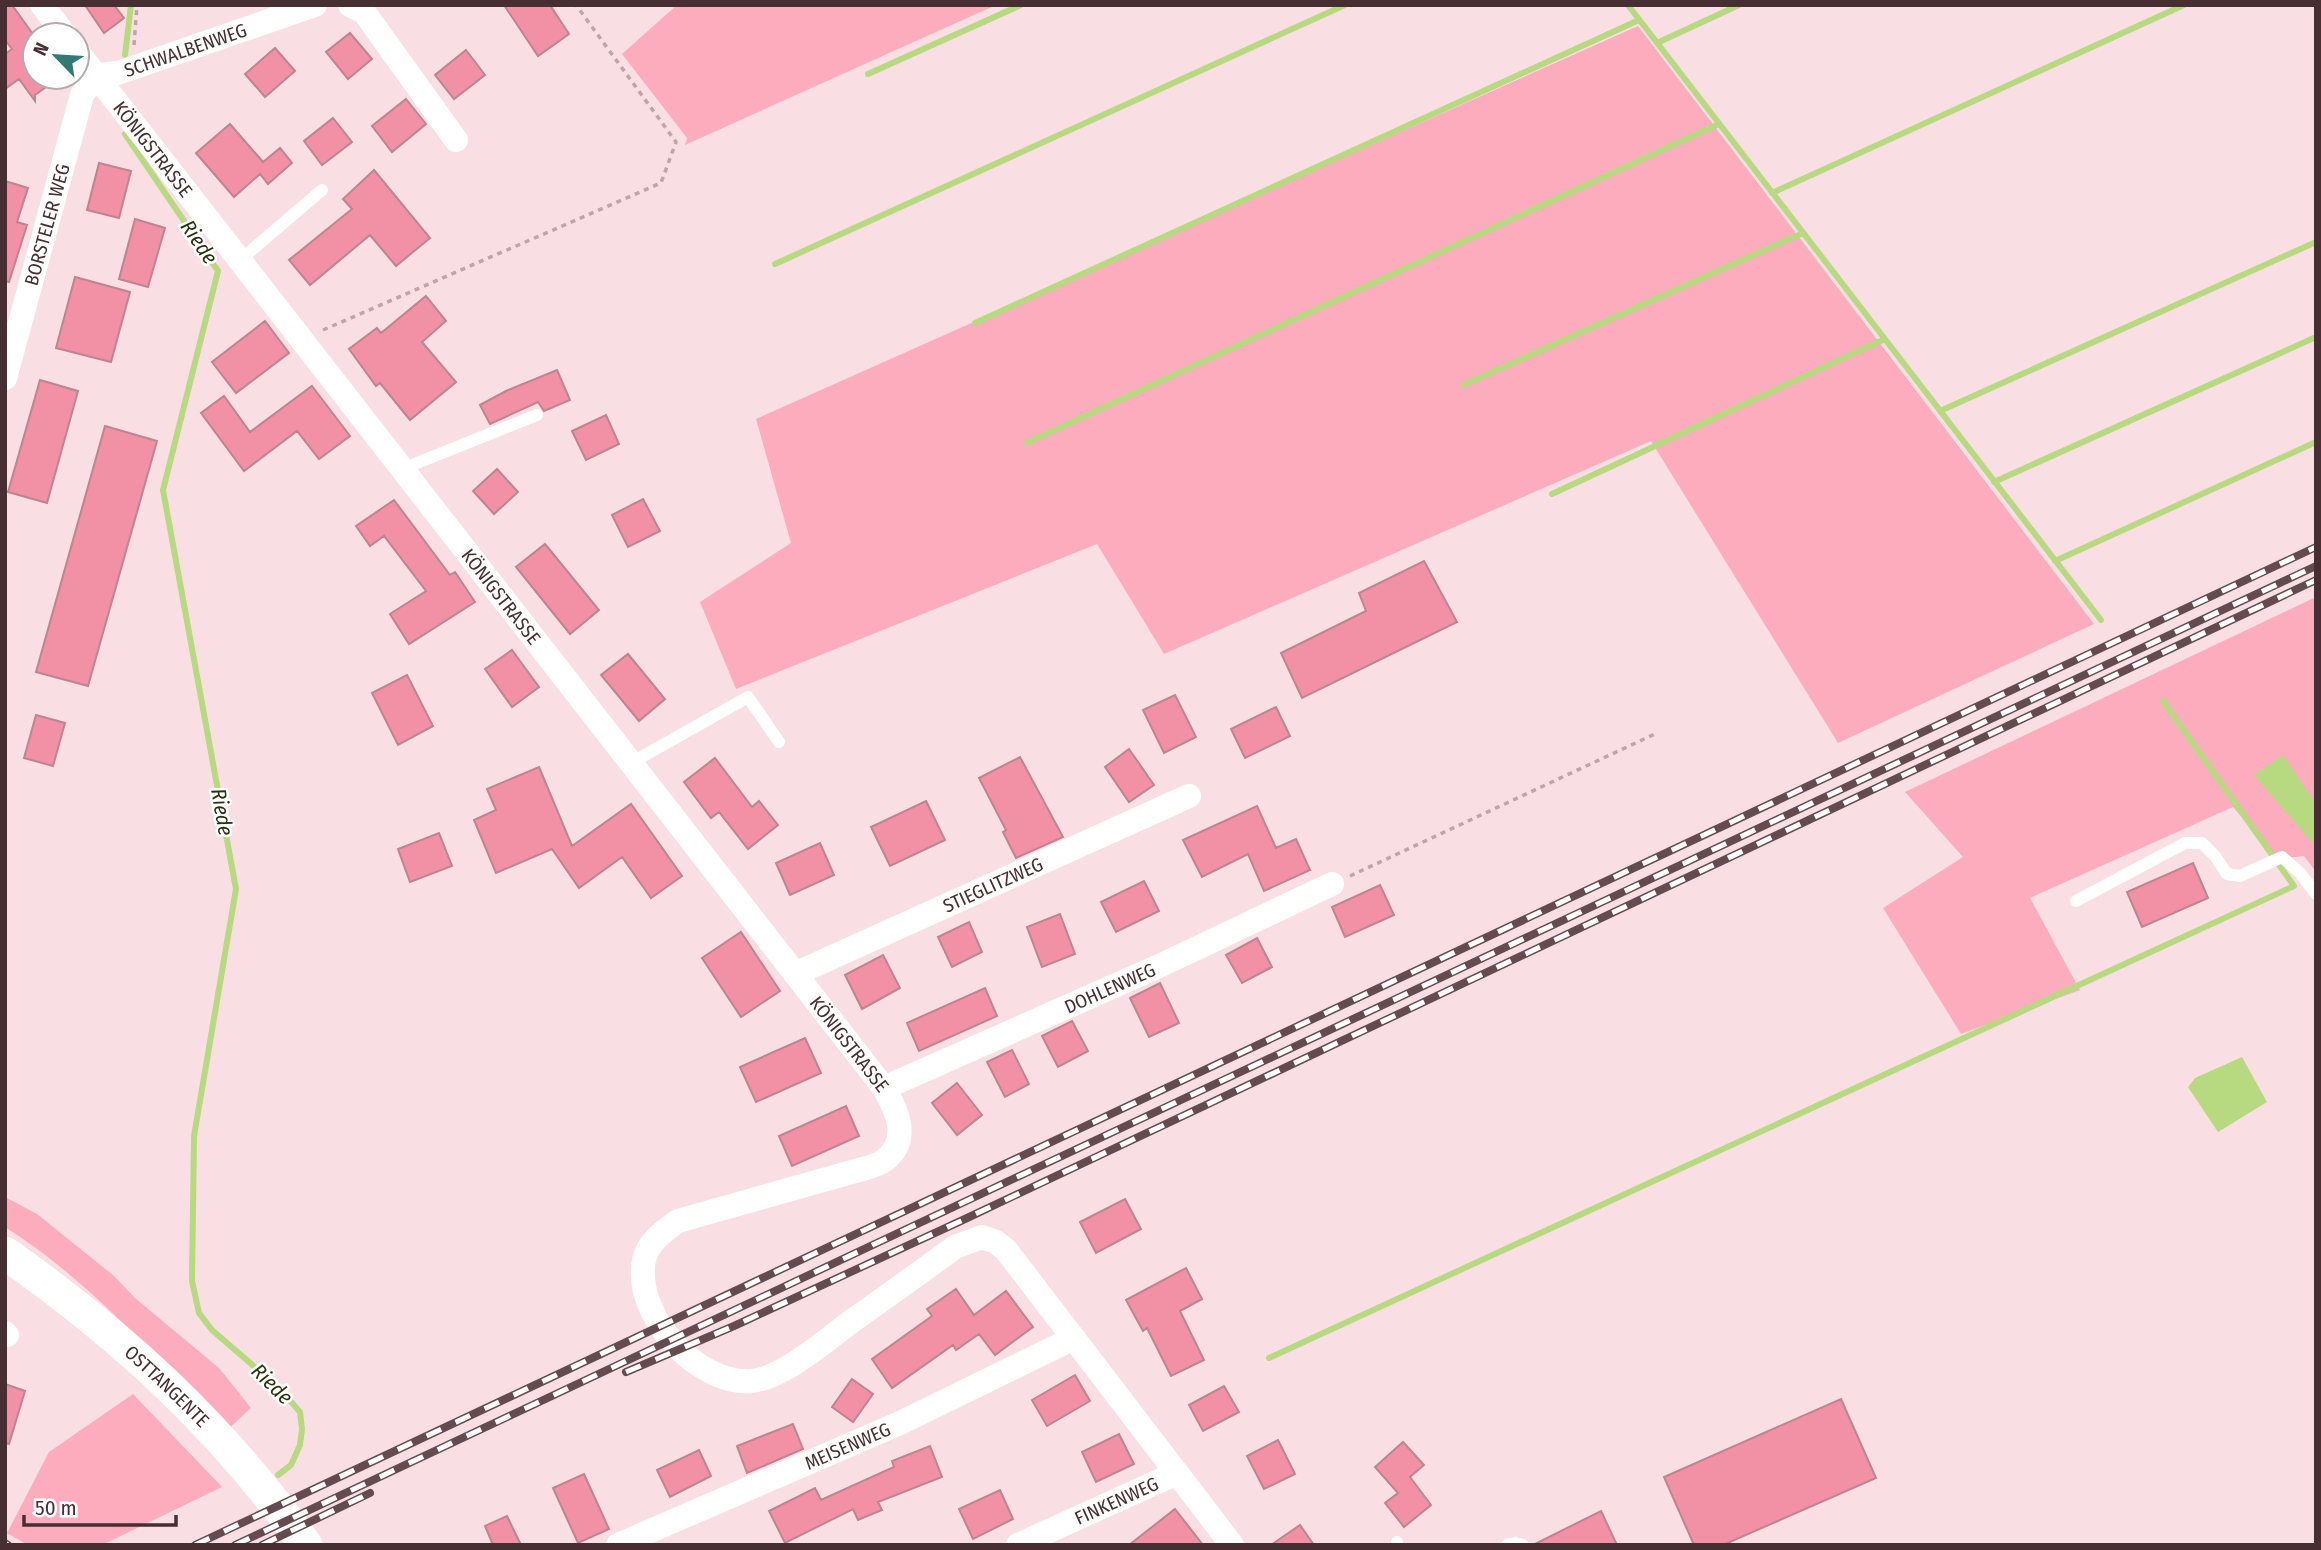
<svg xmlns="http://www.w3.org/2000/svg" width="2321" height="1550" font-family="'Fira Sans Condensed',sans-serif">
  <rect width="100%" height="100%" fill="#f9dfe4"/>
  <path fill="#fcacbd" d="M677 5H996L685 145 687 138 622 54Z
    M1638 26 2094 624 1838 743 1651 441 1164 654 1097 544 736 689 700 602 791 543 756 419Z
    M2316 597V872L2304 856 2278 859 2233 807 2030 898 2080 990 1961 1034 1883 908 1963 857 1905 792Z
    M5 1197 37 1214 114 1276 136 1299 219 1368 251 1408 225 1432C158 1358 90 1281 5 1227Z
    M133 1394 222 1487 102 1545H28L7 1533 49 1452Z"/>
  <path fill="#b7d980" d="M2283 755 2316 804V847L2254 775Z
    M2242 1057 2267 1102 2218 1132 2188 1087 2195 1078Z"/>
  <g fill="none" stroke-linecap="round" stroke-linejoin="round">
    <path stroke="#b7d980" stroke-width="6" d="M1628 5 2101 620
      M1657 43 1739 5
      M125 55 131 5
      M868 74 1021 5
      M125 134 218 271 163 490 236 889 194 1136 192 1281 199 1313 212 1330 279 1388 300 1412 302 1429 300 1445 291 1465 278 1475
      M1772 193 2184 5
      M775 264 1345 5
      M975 323 1639 20
      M1464 385 1803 233
      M1940 411 2316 242
      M1027 443 1719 124
      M1994 482 2316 337
      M1552 494 1885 339
      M2055 561 2316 442
      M1269 1358 2294 886 2163 701"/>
  </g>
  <path fill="#f290a6" stroke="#be8490" stroke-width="2" d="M5 5H12L35 37V77H60L35 95V101L19 79 5 89V54L12 49 5 40Z
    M85 5H114L124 18 104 33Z
    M504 5H550L569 34 538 56Z
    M350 33 372 59 348 79 326 52Z
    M275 48 295 71 265 97 245 74Z
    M466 50 485 75 454 99 435 75Z
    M406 99 426 124 392 152 372 126Z
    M333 118 352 142 322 165 304 141Z
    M230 124 263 162 280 148 292 163 268 184 260 174 234 197 196 153Z
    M99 163 131 171 119 218 87 210Z
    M374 170 430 238 396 266 370 235 310 285 289 260 352 209 343 199Z
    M5 181 28 188 17 222 27 225 9 282 5 281Z
    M135 219 165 228 148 287 119 279Z
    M75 277 130 292 111 362 56 348Z
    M426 296 446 321 422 342 456 382 410 420 380 383 376 386 349 349 377 328 381 333Z
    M265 321 289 353 236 393 212 362Z
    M557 370 570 400 544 411 538 402 490 424 480 405 506 391Z
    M40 380 78 391 47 503 8 492Z
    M312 386 350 436 319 459 297 431 244 471 201 413 224 396 250 432Z
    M606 415 619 444 586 460 572 431Z
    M105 426 157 441 88 686 36 672Z
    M497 469 518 492 494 514 473 491Z
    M643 499 660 531 628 547 612 515Z
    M394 500 450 575 455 572 475 602 409 644 390 614 426 591 384 536 370 546 356 526Z
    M545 544 599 610 570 634 516 567Z
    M1424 561 1457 622 1302 698 1281 653 1366 611 1359 593Z
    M512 650 539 687 512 707 485 669Z
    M628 654 665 699 639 721 601 675Z
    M407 675 433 726 398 745 372 693Z
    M1175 695 1196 737 1164 753 1143 710Z
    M1276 707 1290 736 1245 758 1231 729Z
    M36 715 65 723 53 766 24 758Z
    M1129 749 1154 785 1129 802 1105 767Z
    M1020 757 1063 837 1016 858 1003 832 1006 830 979 778Z
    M715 758 752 807 759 801 778 825 748 849 719 812 711 818 684 782Z
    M539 767 572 846 631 804 682 876 651 898 622 857 579 888 552 849 496 873 474 820 496 810 487 789Z
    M926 801 945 840 890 866 871 827Z
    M1257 806 1276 848 1296 839 1310 870 1264 891 1248 854 1202 877 1183 840Z
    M439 833 452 866 410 882 398 849Z
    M820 843 834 875 790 895 776 863Z
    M2193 863 2208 898 2142 927 2127 892Z
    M1144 881 1159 911 1116 932 1101 902Z
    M1380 885 1394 915 1345 937 1332 907Z
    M1060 914 1075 954 1042 967 1027 927Z
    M969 922 982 952 952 967 938 937Z
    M741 932 780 991 741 1017 702 958Z
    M1257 938 1272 967 1242 983 1226 955Z
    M883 955 900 988 862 1009 845 975Z
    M1160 983 1179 1023 1149 1037 1130 998Z
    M985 988 997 1016 919 1051 907 1023Z
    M1072 1021 1088 1051 1058 1067 1042 1036Z
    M805 1038 821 1073 756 1102 740 1067Z
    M1012 1050 1029 1084 1005 1097 987 1062Z
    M957 1083 982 1115 957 1135 932 1103Z
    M846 1106 859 1136 792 1166 779 1136Z
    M1125 1199 1141 1229 1096 1253 1080 1222Z
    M1186 1268 1202 1299 1180 1311 1204 1360 1171 1376 1147 1328 1143 1331 1126 1300Z
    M956 1289 974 1315 1006 1291 1033 1327 995 1355 979 1334 956 1350 953 1345 892 1388 872 1359 932 1316 927 1309Z
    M1075 1375 1090 1401 1047 1426 1032 1400Z
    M852 1379 873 1394 853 1422 832 1407Z
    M5 1384 25 1391 9 1444 5 1443Z
    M1224 1386 1239 1412 1203 1431 1189 1405Z
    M1841 1399 1876 1478 1723 1545H1694L1664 1477Z
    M793 1424 803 1449 747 1473 737 1446Z
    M1119 1434 1134 1464 1096 1482 1082 1452Z
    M1278 1440 1295 1474 1264 1489 1247 1456Z
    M1403 1442 1424 1465 1410 1477 1431 1505 1404 1527 1385 1503 1398 1493 1375 1467Z
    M930 1446 942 1477 878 1502 882 1510 858 1520 853 1509 785 1543 769 1511 815 1488 821 1500 894 1467 892 1461Z
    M699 1450 711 1476 670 1497 657 1470Z
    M584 1474 609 1529 578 1543 553 1488Z
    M1000 1490 1013 1519 973 1539 959 1509Z
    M1175 1509 1203 1545H1129Z
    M1601 1511 1617 1545H1533Z
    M507 1516 521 1545H493L485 1526Z
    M1300 1525 1314 1545H1271Z"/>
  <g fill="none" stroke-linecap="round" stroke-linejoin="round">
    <path stroke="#bfa5aa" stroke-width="3.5" stroke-dasharray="5 5" stroke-linecap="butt" d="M134 45 137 5
      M323 330 661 183 676 142 576 5
      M1350 876 1657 733"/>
    <path stroke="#fff" stroke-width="12" d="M240 260 322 190
      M402 469 537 415
      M631 763 748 697 779 742
      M2076 901 2185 843H2202L2215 856 2227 874 2240 876 2282 857 2300 873 2316 894
      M1397 1545V1542
      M1507 1545 1515 1543 1523 1545"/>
    <g stroke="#fff" stroke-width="24">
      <path d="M42 5 65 35"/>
      <path d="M350 5 364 12 456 140"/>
      <path id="s1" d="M77 51 884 1088C897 1111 911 1139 885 1160 879 1165 866 1168 859 1170L678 1221C664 1231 648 1242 644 1260 633 1314 697 1386 752 1381 783 1378 826 1340 852 1321 886 1297 921 1272 955 1247L982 1237 996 1242 1006 1250 1232 1545"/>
      <path id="s2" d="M5 378 82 95 96 75 118 73 315 5"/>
      <path id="s3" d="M795 974 1189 796"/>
      <path id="s4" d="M884 1088 1157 967 1332 884"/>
      <path d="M5 1333 7 1335"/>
      <path id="s5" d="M618 1545 900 1423 1074 1338"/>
      <path id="s6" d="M1018 1545 1177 1473"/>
    </g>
    <path stroke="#fff" stroke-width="33" id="s7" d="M5 1253C124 1337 221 1426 306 1545"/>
    <g stroke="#634b50" stroke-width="8">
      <path id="rail" d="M626 1372 734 1326 965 1219 2316 580
        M5 1543 8 1545
        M195 1545 2316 547
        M235 1545 2316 566
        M262 1545 370 1493"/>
    </g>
    <use href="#rail" stroke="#fff" stroke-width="5" stroke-dasharray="16" stroke-linecap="butt"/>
  </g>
  <g text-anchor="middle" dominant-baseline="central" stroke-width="5" stroke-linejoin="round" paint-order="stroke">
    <g font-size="19" fill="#462e33" stroke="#fff">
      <text stroke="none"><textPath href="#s2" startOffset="411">SCHWALBENWEG</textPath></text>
      <text stroke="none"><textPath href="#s1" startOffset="124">KÖNIGSTRASSE</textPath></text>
      <text stroke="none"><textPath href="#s2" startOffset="159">BORSTELER WEG</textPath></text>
      <text stroke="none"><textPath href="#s1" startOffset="691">KÖNIGSTRASSE</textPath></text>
      <text stroke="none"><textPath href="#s3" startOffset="217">STIEGLITZWEG</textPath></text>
      <text stroke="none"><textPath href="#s4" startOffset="247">DOHLENWEG</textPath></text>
      <text stroke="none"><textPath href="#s1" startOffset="1258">KÖNIGSTRASSE</textPath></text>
      <text stroke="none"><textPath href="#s7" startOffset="210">OSTTANGENTE</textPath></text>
      <text stroke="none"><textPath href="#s5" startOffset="250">MEISENWEG</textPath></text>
      <text stroke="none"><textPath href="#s6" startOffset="108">FINKENWEG</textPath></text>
    </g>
    <g font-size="21" font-style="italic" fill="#26330e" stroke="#fff">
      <text transform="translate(199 242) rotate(56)">Riede</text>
      <text transform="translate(222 812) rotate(80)">Riede</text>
      <text transform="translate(272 1384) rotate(44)">Riede</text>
    </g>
  </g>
  <rect width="2321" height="1550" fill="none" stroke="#462e33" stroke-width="14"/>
  <g transform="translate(56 56) rotate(295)"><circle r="33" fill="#ffffff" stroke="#b5abad" stroke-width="2"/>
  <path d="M0-5L12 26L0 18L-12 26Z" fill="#327972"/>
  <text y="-10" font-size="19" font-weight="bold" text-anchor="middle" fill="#462e33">N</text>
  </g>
  <path d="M24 1515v10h152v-10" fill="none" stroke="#462e33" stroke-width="3.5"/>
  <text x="35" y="1515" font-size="21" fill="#462e33" stroke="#ffffff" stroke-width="5" paint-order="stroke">50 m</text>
</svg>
